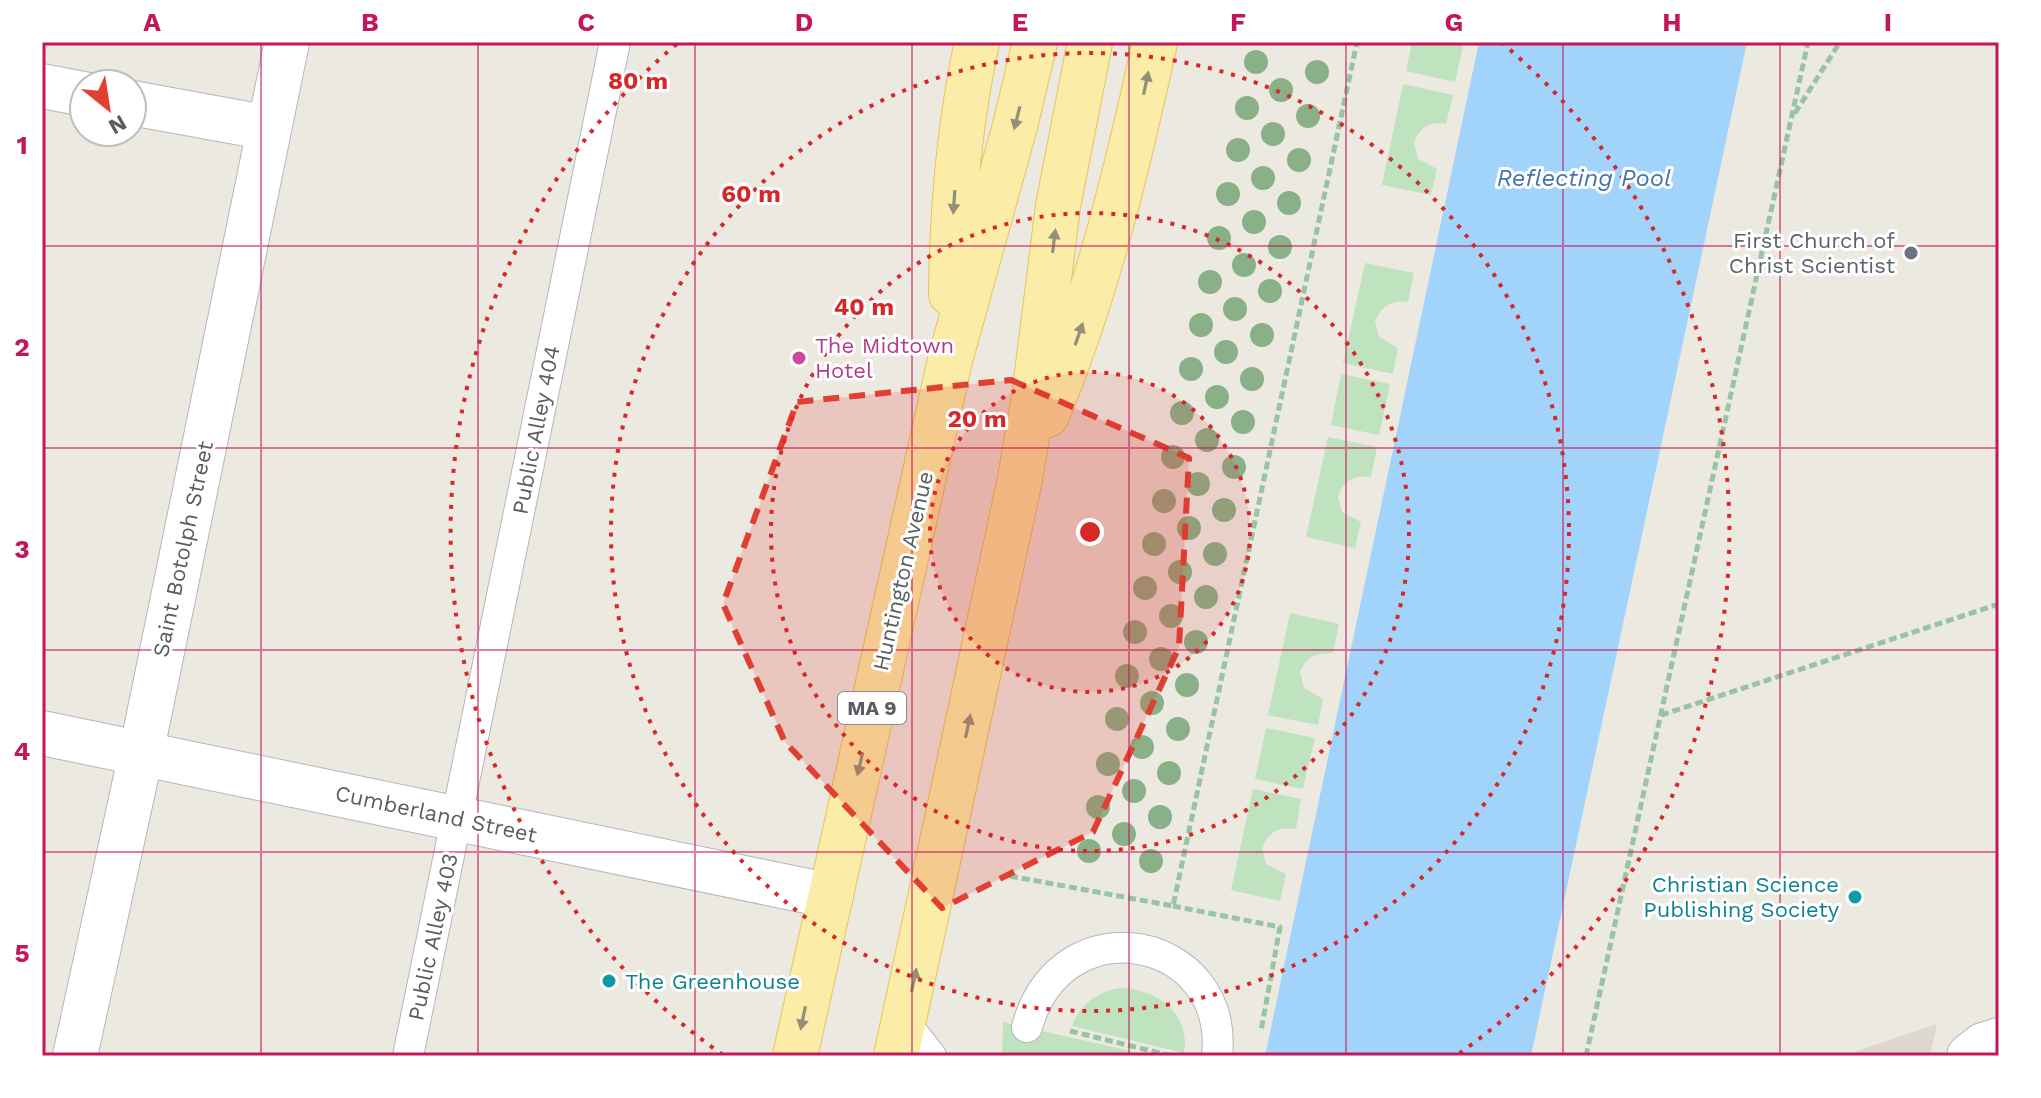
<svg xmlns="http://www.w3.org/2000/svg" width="2041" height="1098" font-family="'Work Sans',sans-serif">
  <rect width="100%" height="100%" fill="#ece9e1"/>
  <path fill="#dcd8cf" d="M1937 1024 1930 1056H1842Z"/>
  <path fill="#bee3be" d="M1412 42H1464L1455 82 1406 71Z
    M1403 84 1453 95 1446 124C1429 121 1420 127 1414 143L1418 159 1437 169 1431 195 1382 185Z
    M1365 263 1414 273 1408 302C1392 300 1382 305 1375 321L1379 337 1398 348 1393 374 1343 363Z
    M1341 374 1390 384 1379 435 1331 425Z
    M1328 437 1377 447 1371 477C1354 475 1344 480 1338 496L1342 512 1361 522 1355 548 1306 537Z
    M1290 613 1339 624 1333 653C1316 653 1307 656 1300 672L1304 688 1323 699 1318 725 1268 715Z
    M1266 728 1315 738 1303 789 1255 779Z
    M1253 789 1301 799 1296 829C1279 827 1269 831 1262 848L1266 864 1286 874 1280 901 1231 890Z
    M1120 988C1156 989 1191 1013 1184 1053L1072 1026C1080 1004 1097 992 1120 988Z
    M1003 1022 1152 1056H1002Z"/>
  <path fill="#a2d4fb" d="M1479 42H1747L1531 1056H1265Z"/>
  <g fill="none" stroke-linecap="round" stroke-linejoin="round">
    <g stroke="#b3b7bb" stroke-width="32">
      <path id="lane" d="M904 1022 931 1056
        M1027 1027C1062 901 1230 936 1217 1056
        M408 1056 615 42"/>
    </g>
    <g stroke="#b3b7bb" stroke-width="46">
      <path id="street" d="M42 86 84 94
        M132 103 269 128
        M42 733 831 896
        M75 1056 141 754 287 42
        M1969 1056 1983 1045 1999 1040"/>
    </g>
    <g stroke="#eac25b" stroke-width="46">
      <path id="primary" d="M951 294C952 209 959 125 977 42
        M1047 415C1097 294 1127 170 1155 42
        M795 1056 950 360 1015 126 1035 42
        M896 1056 1019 484 1034 397 1058 206 1090 42"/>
    </g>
    <path stroke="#98c3a4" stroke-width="5" stroke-dasharray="8 4" stroke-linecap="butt" d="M1795 113 1840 42
      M1661 715 1999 604
      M1010 876 1173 906 1357 42
      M1173 906 1280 927 1261 1031
      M1070 1031 1172 1056
      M1586 1056 1808 42"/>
    <use href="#lane" stroke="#fff" stroke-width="30"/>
    <use href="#street" stroke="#fff" stroke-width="44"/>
    <use href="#primary" stroke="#fbeda7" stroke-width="44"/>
  </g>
  <g fill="#89b086">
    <circle cx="1256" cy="62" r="12"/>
    <circle cx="1317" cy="72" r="12"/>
    <circle cx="1281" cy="90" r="12"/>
    <circle cx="1247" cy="108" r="12"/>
    <circle cx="1308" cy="116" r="12"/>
    <circle cx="1273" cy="134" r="12"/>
    <circle cx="1238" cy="150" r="12"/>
    <circle cx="1299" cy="160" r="12"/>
    <circle cx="1263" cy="178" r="12"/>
    <circle cx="1228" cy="194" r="12"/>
    <circle cx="1289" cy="203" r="12"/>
    <circle cx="1254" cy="222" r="12"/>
    <circle cx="1219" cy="238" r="12"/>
    <circle cx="1280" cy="247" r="12"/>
    <circle cx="1244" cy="265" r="12"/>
    <circle cx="1210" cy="282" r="12"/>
    <circle cx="1270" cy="291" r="12"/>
    <circle cx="1235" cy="309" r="12"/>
    <circle cx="1201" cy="325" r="12"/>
    <circle cx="1262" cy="335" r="12"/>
    <circle cx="1226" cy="352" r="12"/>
    <circle cx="1191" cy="369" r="12"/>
    <circle cx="1252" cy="379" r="12"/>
    <circle cx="1217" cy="397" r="12"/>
    <circle cx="1182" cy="413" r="12"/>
    <circle cx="1243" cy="422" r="12"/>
    <circle cx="1207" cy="440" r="12"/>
    <circle cx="1173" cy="457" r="12"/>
    <circle cx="1234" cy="467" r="12"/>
    <circle cx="1198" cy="484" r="12"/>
    <circle cx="1164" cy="501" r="12"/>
    <circle cx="1224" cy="510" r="12"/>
    <circle cx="1189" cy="528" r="12"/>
    <circle cx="1154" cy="544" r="12"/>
    <circle cx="1215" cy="554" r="12"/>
    <circle cx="1180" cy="572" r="12"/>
    <circle cx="1145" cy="588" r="12"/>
    <circle cx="1206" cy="597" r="12"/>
    <circle cx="1171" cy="616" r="12"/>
    <circle cx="1135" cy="632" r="12"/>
    <circle cx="1196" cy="642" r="12"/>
    <circle cx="1161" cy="659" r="12"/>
    <circle cx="1127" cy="676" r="12"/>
    <circle cx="1187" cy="685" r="12"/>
    <circle cx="1152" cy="703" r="12"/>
    <circle cx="1117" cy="719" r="12"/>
    <circle cx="1178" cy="729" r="12"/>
    <circle cx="1142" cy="747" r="12"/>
    <circle cx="1108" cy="764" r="12"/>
    <circle cx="1169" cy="773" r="12"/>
    <circle cx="1134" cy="791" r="12"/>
    <circle cx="1098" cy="807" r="12"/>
    <circle cx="1160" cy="817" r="12"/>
    <circle cx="1124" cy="834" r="12"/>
    <circle cx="1089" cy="851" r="12"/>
    <circle cx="1151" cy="861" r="12"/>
  </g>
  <defs><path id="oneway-solid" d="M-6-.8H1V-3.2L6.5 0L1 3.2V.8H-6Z" transform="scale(2)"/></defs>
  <g fill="#928f7a">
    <use href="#oneway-solid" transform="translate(1146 83) rotate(-78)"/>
    <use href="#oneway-solid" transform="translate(1017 118) rotate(104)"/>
    <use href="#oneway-solid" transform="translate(954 202) rotate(94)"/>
    <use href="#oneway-solid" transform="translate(1054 241) rotate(-83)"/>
    <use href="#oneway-solid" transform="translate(1079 334) rotate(-71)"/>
    <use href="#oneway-solid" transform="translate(968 726) rotate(-78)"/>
    <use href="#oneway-solid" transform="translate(860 764) rotate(103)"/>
    <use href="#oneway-solid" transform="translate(914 980) rotate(-78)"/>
    <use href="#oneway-solid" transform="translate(803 1018) rotate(102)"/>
  </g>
  <path fill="#e03f32" fill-opacity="0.2" stroke="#e03f32" stroke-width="6" stroke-dasharray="16 10" stroke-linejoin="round" d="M1011 380 1189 458 1179 647 1093 832 942 908 785 742 723 604 797 402Z"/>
  <path fill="none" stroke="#c2185b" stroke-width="2" stroke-opacity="0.55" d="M261 42V1056M478 42V1056M695 42V1056M912 42V1056M1129 42V1056M1346 42V1056M1563 42V1056M1780 42V1056M42 246H1999M42 448H1999M42 650H1999M42 852H1999"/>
  <circle cx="1090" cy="532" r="160" fill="#d62828" fill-opacity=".12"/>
  <g fill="none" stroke="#d62828" stroke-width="4" stroke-dasharray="4 8">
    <circle cx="1090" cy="532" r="160"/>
    <circle cx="1090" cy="532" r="319"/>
    <circle cx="1090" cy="532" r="479"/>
    <path d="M723 1055A639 639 0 0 1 679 42M1501 42A639 639 0 0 1 1457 1055"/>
  </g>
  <circle fill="#6b7280" stroke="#fff" stroke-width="3" cx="1911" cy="253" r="8"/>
  <circle fill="#d1479c" stroke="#fff" stroke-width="3" cx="799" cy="358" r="8"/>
  <g fill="#0f9aa8" stroke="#fff" stroke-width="3">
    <circle cx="1855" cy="897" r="8"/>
    <circle cx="609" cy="981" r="8"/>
  </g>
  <g text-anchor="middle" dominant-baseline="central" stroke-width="6" stroke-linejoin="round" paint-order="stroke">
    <rect fill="#fff" stroke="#8b8e90" stroke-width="2" x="838" y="692" width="68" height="32" rx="6"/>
    <g font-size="20" font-weight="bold" fill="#595d61">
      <text x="872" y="708">MA 9</text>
    </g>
    <g font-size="22" fill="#5b616d" stroke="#fff" text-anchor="end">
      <text x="1895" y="240">First Church of<tspan x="1895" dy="25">Christ Scientist</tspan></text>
    </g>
    <g font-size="22" fill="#b23c85" stroke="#fff" text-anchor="start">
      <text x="815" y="345">The Midtown<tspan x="815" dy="25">Hotel</tspan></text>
    </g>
    <g font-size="22" fill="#595d61" stroke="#fff">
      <text transform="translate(536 430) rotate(-79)">Public Alley 404</text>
      <text transform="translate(183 549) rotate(-78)">Saint Botolph Street</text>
      <text transform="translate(903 571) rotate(-77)">Huntington Avenue</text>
      <text transform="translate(436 814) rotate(12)">Cumberland Street</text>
      <text transform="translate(433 937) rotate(-78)">Public Alley 403</text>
    </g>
    <g font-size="22" fill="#0d838f" stroke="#fff" text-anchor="end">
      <text x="1839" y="884">Christian Science<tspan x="1839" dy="25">Publishing Society</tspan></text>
      <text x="625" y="981" text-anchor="start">The Greenhouse</text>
    </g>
    <g font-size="24" font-style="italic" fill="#4175ab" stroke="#fff">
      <text x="1584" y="178">Reflecting Pool</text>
    </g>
  </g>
  <circle cx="1090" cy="532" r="12" fill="#d62828" stroke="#fff" stroke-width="4"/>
  <g font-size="24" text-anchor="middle" font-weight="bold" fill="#d62828" stroke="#fff" stroke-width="6" stroke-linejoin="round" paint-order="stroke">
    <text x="638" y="89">80 m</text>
    <text x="751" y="202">60 m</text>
    <text x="864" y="315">40 m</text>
    <text x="977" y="427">20 m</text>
  </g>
  <rect width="2041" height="1098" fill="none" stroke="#ffffff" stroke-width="88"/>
  <g transform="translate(108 108) rotate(150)"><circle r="38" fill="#ffffff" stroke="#bdbec0" stroke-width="2"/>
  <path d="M0-6L14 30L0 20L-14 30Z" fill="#e03f32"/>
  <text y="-12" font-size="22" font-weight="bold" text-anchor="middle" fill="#595d61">N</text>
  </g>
  <rect x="44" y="44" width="1953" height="1010" fill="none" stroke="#c2185b" stroke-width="3"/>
  <g font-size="26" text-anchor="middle" font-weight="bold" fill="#c2185b">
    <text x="152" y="31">A</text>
    <text x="370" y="31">B</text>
    <text x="586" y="31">C</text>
    <text x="804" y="31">D</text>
    <text x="1020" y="31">E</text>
    <text x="1238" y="31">F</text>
    <text x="1454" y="31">G</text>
    <text x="1672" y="31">H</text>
    <text x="1888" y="31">I</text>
    <text x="22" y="154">1</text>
    <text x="22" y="356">2</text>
    <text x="22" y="558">3</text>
    <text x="22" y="760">4</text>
    <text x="22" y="962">5</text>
  </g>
</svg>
